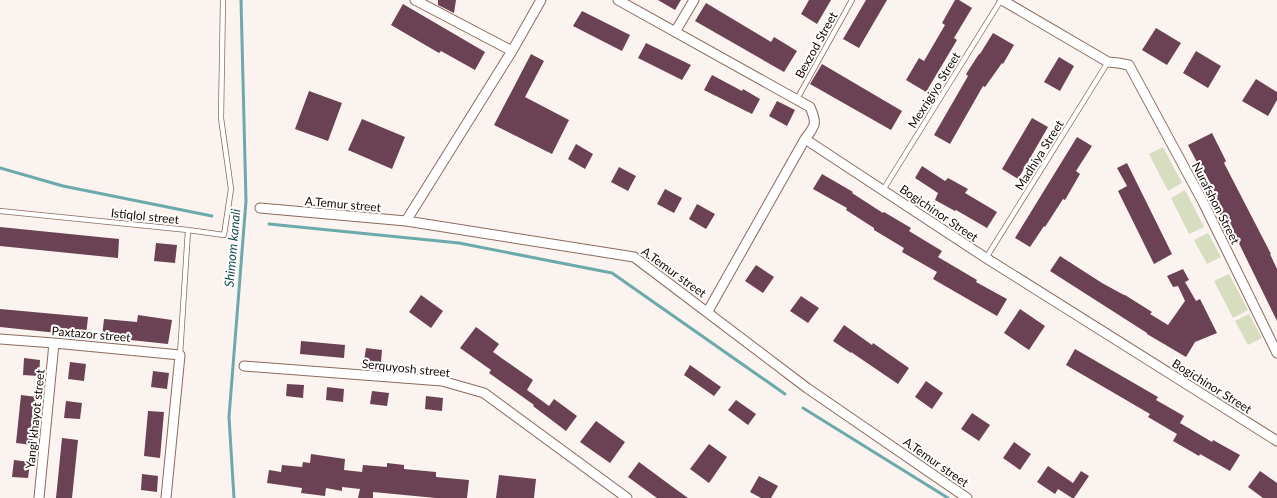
<svg xmlns="http://www.w3.org/2000/svg" width="1277" height="498" font-family="Lato,sans-serif">
  <rect width="100%" height="100%" fill="#fbf3f0"/>
  <path fill="#d6debf" d="M1163 147 1182 183 1168 191 1149 154Z
    M1185 190 1204 227 1189 234 1171 198Z
    M1208 233 1221 257 1207 264 1194 240Z
    M1229 274 1248 310 1233 318 1214 281Z
    M1249 314 1262 338 1248 345 1235 321Z"/>
  <g fill="none" stroke-linecap="round" stroke-linejoin="round">
    <path stroke="#6ca9aa" stroke-width="3" d="M0 168 63 186 212 216
      M269 224 459 243 612 273 785 394
      M803 408 948 498
      M234 498 229 417 246 201 241 0"/>
  </g>
  <path fill="#6b4253" d="M438 0H456L454 13 438 5Z
    M658 0H681L675 10Z
    M809 0H831L817 24 801 14Z
    M866 0H887L859 48 843 39Z
    M955 0H959L972 8 954 38 957 40 926 92 906 80 919 58 924 61 945 25 942 23Z
    M706 3 771 42 774 37 797 51 784 72 695 21Z
    M403 4 485 52 475 70 441 51 439 53 391 25Z
    M582 11 630 35 622 51 573 26Z
    M1156 28 1181 43 1167 65 1142 50Z
    M993 33 1014 45 1003 64 1002 63 985 87 983 86 950 144 934 135 968 76 966 74 979 54H980Z
    M646 43 691 65 682 80 638 58Z
    M1196 51 1221 66 1208 88 1183 73Z
    M531 54 544 61 525 97 569 120 552 154 494 125Z
    M1059 57 1074 66 1060 91 1044 82Z
    M822 64 902 111 891 130 810 84Z
    M712 75 742 91 743 89 760 99 752 114 704 90Z
    M1256 79 1277 92V100L1268 116 1242 101Z
    M309 91 342 103 328 141 295 129Z
    M777 101 795 110 787 126 769 116Z
    M1032 118 1048 127 1018 179 1002 169Z
    M362 119 405 137 392 169 348 150Z
    M1212 133 1226 161 1224 163 1271 254H1270L1277 269V321L1228 221 1224 223 1213 200 1218 198 1205 173 1203 174 1188 145Z
    M1077 137 1092 146 1076 171 1080 174 1065 200 1063 199 1045 227 1044 226 1030 247 1015 238Z
    M576 144 593 154 585 169 568 159Z
    M1127 163 1172 254 1154 264 1118 191 1127 186 1117 168Z
    M922 166 945 181 948 178 968 189 965 193 997 212 987 228 956 210 955 211 935 200 938 193 915 178Z
    M619 167 636 176 628 191 611 182Z
    M822 174 853 192 852 193 883 213 884 212 911 228 909 231 942 251 938 257 977 280 976 282 1007 299 997 316 933 279 937 272 902 252 904 248 874 230V228L846 210 847 208 813 189Z
    M665 189 682 198 674 213 657 204Z
    M697 204 715 214 706 229 689 219Z
    M0 227 119 239 118 258 0 246Z
    M156 243 177 245 175 263 154 261Z
    M1060 256 1102 283 1124 295H1125L1152 312 1150 314 1168 325 1185 301 1178 286 1173 287 1167 276 1183 269 1189 280 1185 282 1196 301 1200 299 1217 333 1195 342 1186 357 1147 334V333L1050 271Z
    M756 265 774 277 763 293 745 281Z
    M421 295 443 311 431 328 409 312Z
    M801 296 819 308 808 323 790 311Z
    M0 309 88 317 86 336 0 327Z
    M1020 309 1045 326 1029 350 1004 333Z
    M138 315 172 320 168 344 102 337 104 319 137 322Z
    M844 325 872 345 873 343 909 368 898 384 851 352V353L833 341Z
    M476 327 499 344 493 352 533 380 527 390 549 406 554 399 577 416 566 431 533 406 534 405 489 373 491 370 460 348Z
    M301 341 345 345 344 358 300 354Z
    M366 348 382 350 381 362 364 361Z
    M1075 349 1158 397 1156 400 1184 416 1180 423 1212 442 1213 440 1240 455 1230 471 1200 454 1199 456 1173 441 1177 434 1148 417 1150 414 1066 365Z
    M24 358 40 360 39 376 23 375Z
    M70 362 86 364 84 381 68 379Z
    M690 365 721 387 714 396 684 375Z
    M153 371 169 373 167 389 151 387Z
    M926 381 943 393 932 409 915 397Z
    M287 384 304 385 303 398 286 396Z
    M327 387 344 389 343 402 326 400Z
    M372 391 389 393 387 406 370 404Z
    M21 395 37 397 32 445 16 443Z
    M426 396 443 398 442 411 425 409Z
    M736 400 756 414 748 425 728 410Z
    M66 401 82 403 80 419 64 418Z
    M148 411 164 412 160 458 144 456Z
    M972 413 990 425 979 441 961 429Z
    M596 421 625 442 610 463 580 442Z
    M62 438 78 440 72 498H56Z
    M1014 442 1031 454 1020 470 1003 458Z
    M709 444 727 457 709 483 690 469Z
    M311 454 345 459 344 470 362 472 363 465 387 467V463L404 465V469L436 472V477L469 480 467 498H436L373 492V498H358L360 489 342 487V491L326 488 325 496 301 493 302 488 267 483 269 470 281 472 282 465 302 467 303 462 310 463Z
    M14 460 30 462 28 478 12 477Z
    M639 462 670 485 688 498H657L628 477Z
    M1048 466 1073 483 1081 471 1089 476 1074 498H1072L1058 489 1055 494 1037 482Z
    M1260 471 1277 483V498H1263L1248 487Z
    M142 474 158 476 157 492 141 490Z
    M499 475 536 479 534 498H496Z
    M759 476 778 486 771 498H761L750 492Z"/>
  <g fill="none" stroke-linecap="round" stroke-linejoin="round">
    <g stroke="#8c6a5b" stroke-width="6">
      <path id="lane" d="M797 99 852 0
        M883 190 1001 0
        M0 211 188 230 180 355
        M188 230 224 235 231 189 221 118 223 0
        M986 258 1108 62"/>
    </g>
    <g stroke="#8c6a5b" stroke-width="11">
      <path id="street" d="M415 0 512 51
        M618 0 810 107C817 123 816 125 805 139L986 258 1277 441
        M1002 0 1108 62 1118 63 1129 65 1203 202 1277 353
        M675 32 694 0
        M260 208 406 221 634 257 807 388 967 498
        M406 221 512 51 541 0
        M708 311 805 139
        M0 339 54 343 180 355 166 498
        M244 366 442 381 484 393 627 498
        M39 498 54 343"/>
    </g>
    <use href="#lane" stroke="#fff" stroke-width="4.5"/>
    <use href="#street" stroke="#fff" stroke-width="9"/>
  </g>
  <g text-anchor="middle" dominant-baseline="central" stroke-width="4" stroke-linejoin="round" paint-order="stroke">
    <g font-size="12" fill="#160905" stroke="#fff">
      <text transform="translate(816 45) rotate(-61)">Bexzod Street</text>
      <text transform="translate(934 90) rotate(-58)">Mexrigiyo Street</text>
      <text transform="translate(1039 155) rotate(-58)">Madhiya Street</text>
      <text transform="translate(1216 203) rotate(63)">Nurafshon Street</text>
      <text transform="translate(343 204) rotate(5)">A.Temur street</text>
      <text transform="translate(939 213) rotate(34)">Bogichinor Street</text>
      <text transform="translate(145 216) rotate(6)">Istiqlol street</text>
      <text transform="translate(674 272) rotate(36)">A.Temur street</text>
      <text transform="translate(91 334) rotate(5)">Paxtazor street</text>
      <text transform="translate(406 368) rotate(6)">Serquyosh street</text>
      <text transform="translate(1212 386) rotate(32)">Bogichinor Street</text>
      <text transform="translate(35 419) rotate(-84)">Yangi khayot street</text>
      <text transform="translate(936 462) rotate(35)">A.Temur street</text>
    </g>
    <g font-size="13" font-style="italic" fill="#154c4d" stroke="#fff">
      <text transform="translate(232 248) rotate(-85)">Shimom kanali</text>
    </g>
  </g>
</svg>
